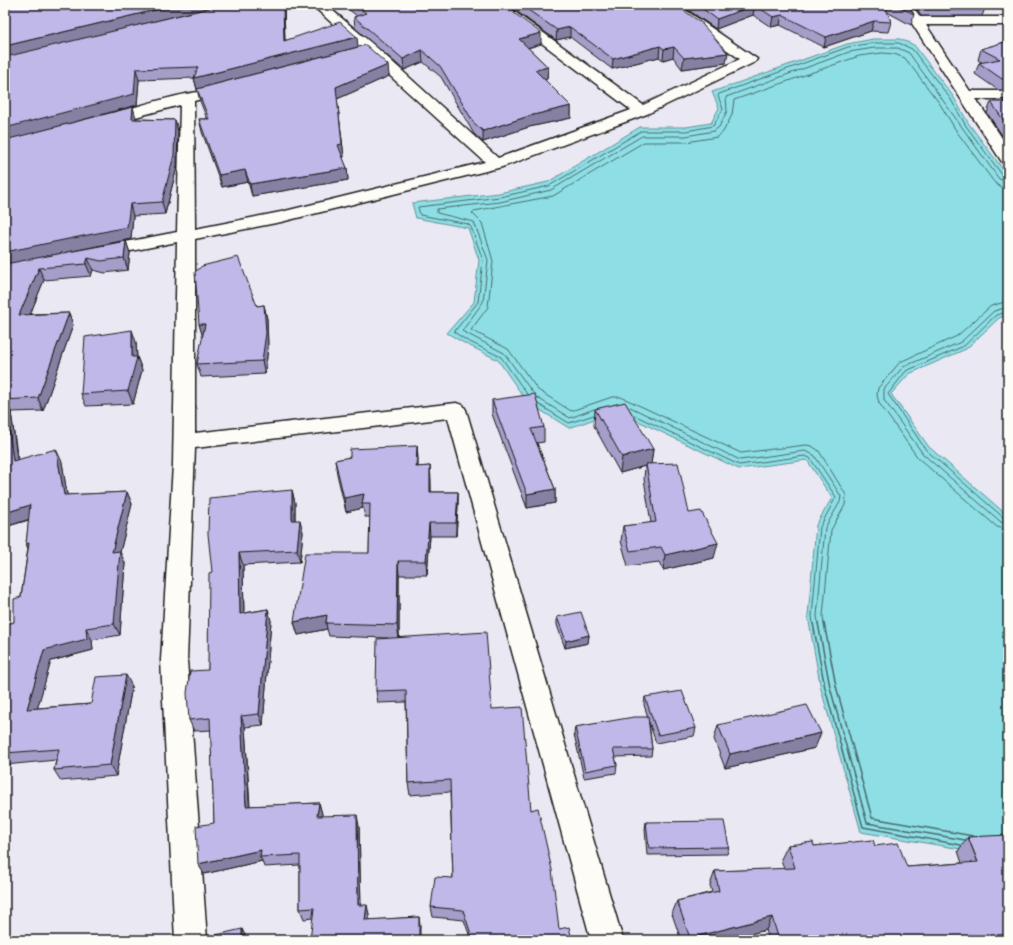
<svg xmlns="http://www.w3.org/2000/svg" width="1013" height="945" font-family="Caveat,sans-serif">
  <rect width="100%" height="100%" fill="#eae8f3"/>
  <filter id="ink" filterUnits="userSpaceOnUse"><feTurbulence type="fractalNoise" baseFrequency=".025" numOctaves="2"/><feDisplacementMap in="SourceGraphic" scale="8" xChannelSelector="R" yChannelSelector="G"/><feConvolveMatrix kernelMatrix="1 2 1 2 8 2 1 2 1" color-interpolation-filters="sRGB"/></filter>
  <g filter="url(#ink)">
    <path fill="#8ddfe5" stroke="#609195" d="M873 39H900L914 45 953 96 969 124 1008 176V315L999 318 966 349 909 374 891 394 929 447 1008 516V857L861 832 821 689 808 616 816 525 832 498 807 460 739 469 617 411 569 428 527 402 498 360 464 343 447 333 474 302 479 260 468 228 416 218 412 203 499 193 548 182 640 127H686L711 123 719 108 712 92 847 44Z"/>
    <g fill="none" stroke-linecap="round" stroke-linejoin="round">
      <path stroke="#496a6c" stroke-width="1" d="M1008 301 991 306 957 336 900 362 878 388 877 395 879 403 918 458 997 527 1008 530
        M1008 307 994 311 961 342 903 367 884 389V400L923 454 1001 522 1008 524
        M1008 312 996 315 964 346 906 371 888 394 926 450 1004 518 1008 519
        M533 393 504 353 462 331 483 302 488 260 474 222 437 213V209L500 202 551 190 642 136H686L714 131 719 127 727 111 726 97 849 52 874 48H898L909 53 999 179 1008 182
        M527 394 501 357 466 340 454 332 478 302 483 260 471 227 468 224 420 215 418 207 500 197 549 186 641 131H686L713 126 723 109 718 96 719 94 848 47 873 43H899L912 49 950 98 966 126 1003 176 1008 177
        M536 397 570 418 594 409
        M538 404 569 423 594 415
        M630 407 740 460 805 451 814 455 841 496 840 502 825 528 817 616 818 624
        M634 415 739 465 805 456 810 458 836 497 820 527 812 616 813 624
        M824 624 823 616 831 530 845 505 846 495 819 451 812 446 806 445 741 453 621 397H612L571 411 538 390 508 349 471 330 488 307 493 261 482 223 472 213 474 211 553 196 644 142H686L717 137 723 132 732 115 734 100 859 56 882 53 894 54 905 58 940 104 957 132 994 182 1000 187 1008 188"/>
      <path stroke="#496a6c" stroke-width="1.5" d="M813 623 825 688 863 827 961 845
        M818 623 830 687 867 823 965 840
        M824 623 836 686 872 818 973 836"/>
      <g stroke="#1c1c1c" stroke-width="3">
        <path id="minor" d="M312 5H326L376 47 498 158 631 110 491 5H505L643 105 740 59 663 5H678L757 59 755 62 647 114 502 167 281 222 195 239V433L456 403 463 405 466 410 623 940H591L448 418 195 448 187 660 207 940H175L161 660 173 465 177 242 100 257 94 256 91 252 94 248 100 247 177 232 180 105 106 125 101 123 98 120 101 117C119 112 192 89 205 92L207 95 205 98 194 101 195 229 281 212 485 162Z
          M900 5H912L920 17H1008V25H926L970 91H1008V99H976L1008 147V164L1002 162 1000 159Z"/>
      </g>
      <use href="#minor" fill="#fdfcf7" fill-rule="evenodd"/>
    </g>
    <path fill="#a49ec8" stroke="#1c1c1c" d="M5 5H284L285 40 358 47 389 76 337 99 344 157H342L347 168 348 180 252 196 248 182 222 187 202 132 199 119H207L200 101 194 78 139 80 137 105 63 125 136 118V119L175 120 178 131 177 167 165 214 133 216 131 239 97 246 126 241 130 253 128 270 105 273 93 270 91 276 44 280 30 314 69 313 73 325 43 411 11 412 18 460 62 462 67 495 127 492 132 504 120 552 125 563 120 635 92 640 93 650 51 661 37 708 91 704 132 686 116 776 61 781 54 770 56 760 5 765V625L14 622 21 597 28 548 26 544 29 520 5 527Z
      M343 5H442L446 9 541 44 528 48 548 67 547 79H544L571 106V118L529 127 483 142 474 134 441 77 423 62 404 70 355 28 354 17 357 16Z
      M508 5H676L703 26 726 63 682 69 673 57 663 60 659 57 612 69 570 37 556 40Z
      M681 5H907L914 14 911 25 887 12 891 22 888 32 871 31 824 47 780 25 771 27 753 15 716 29Z
      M914 5H985L986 6 982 16H921Z
      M1008 41V90H998L975 74 979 63H983L978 60 981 49Z
      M991 102H1008V144L987 113Z
      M264 305 267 319 268 347 265 374 201 377 197 364 203 336 199 324 257 306Z
      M136 342 137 357 142 370 133 404 86 406 81 394Z
      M492 400 544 427V442L537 443 555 489V503L527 508 492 414Z
      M595 409 653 449 651 464 689 513 714 558 663 570 659 562 628 566 621 541 623 526 651 523 644 479 645 466 620 473 594 426Z
      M417 446 418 460V467L430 466 431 492H458V506L456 536H430L427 575H399V637L492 709 531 810 559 929 572 940H471L464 920 433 917 431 907 453 878 450 792 410 795 408 783 406 702 378 703 376 691 388 638 329 636 327 629 298 635 294 622 369 553 370 517H365L363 508 346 512 337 474 335 460Z
      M292 490 295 503V520L303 532 300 562 243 565 244 613 268 609 271 621 263 725 245 727 250 806 319 803 322 814 321 816 359 826 361 905 369 914V920L419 917 420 926 313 918 304 919 300 909V865L264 867 262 861 204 874 214 823 211 730 194 731 189 720 208 670 212 572Z
      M557 617 589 635 588 643 565 648 557 625Z
      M645 697 696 728 694 736 656 743 649 722 652 749 651 756 615 757 617 765 616 773 584 778 574 734 575 727 648 717 644 705Z
      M718 725 815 748 725 768 714 739Z
      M646 822 729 847 727 854 647 855 645 829Z
      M968 837 1008 940H769L766 930 726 940H681L672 914 677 901 712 892 710 885 715 871 784 869 781 859 788 845 814 846H875L907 867 962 863 958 851Z"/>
    <path fill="#8681a3" stroke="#1c1c1c" d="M176 5H221L5 58V46Z
      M283 5H284L285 52 284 41Z
      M755 5 753 15 716 29 717 19Z
      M782 15 780 25 771 27 773 17Z
      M874 21 871 31 824 47 826 37Z
      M570 27V37L556 40 557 30Z
      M541 33V44L519 50V39Z
      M357 37 358 47 197 89 194 78Z
      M660 46 659 57 612 69 613 59Z
      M674 47 673 57 663 60 664 49Z
      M422 50 423 62 404 70 403 59Z
      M728 53 726 63 682 69 684 58Z
      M388 65 389 76 337 99 344 157H339L338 145 336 87Z
      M548 67 547 79 535 82V70Z
      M136 69 139 80 137 105 5 141V128Z
      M571 106V118L529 127 483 142V131L529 116Z
      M133 107 136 118 135 131 132 119Z
      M175 120 178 131 177 167 165 214 162 202Z
      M347 168 348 180 252 196 250 184Z
      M245 170 248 182 222 187 219 175Z
      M130 204 133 216 131 239 5 265V252Z
      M126 241 130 253 128 270 124 258Z
      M88 258 93 270 91 276 86 264Z
      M39 268 44 280 25 327 19 315Z
      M264 305 267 319 268 347 265 374 262 361Z
      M69 313 73 325 43 411 38 398Z
      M199 324H205L203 338Z
      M132 330 136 342 137 360V357L142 370 133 404 128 391 132 357Z
      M5 400 11 412 19 473 13 461Z
      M417 446 418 460 417 481 416 467Z
      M56 449 62 462 69 507 64 495Z
      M653 449 651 465 646 464 645 466 620 473 622 457Z
      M430 466 431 480V506L430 492Z
      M555 489V503L527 508V494Z
      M292 490 295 503V532L292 520Z
      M127 492 132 504 120 552 125 563 120 635 114 624 112 552Z
      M458 492V506L456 536V523Z
      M364 494 362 504 363 508 346 512 344 498Z
      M30 505 36 517 5 527V513Z
      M300 520 303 532 300 562 297 550Z
      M429 523 430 536 427 575 426 561Z
      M29 543 32 556 26 544Z
      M718 543 714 558 663 570 665 555Z
      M239 553 243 565 244 626 240 614Z
      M398 561 399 575V638L397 625Z
      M268 609 271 621 263 725 259 714Z
      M327 615 326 623 327 629 298 635 294 622Z
      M86 628 92 640 93 650 51 661 34 720 27 709 44 650Z
      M589 635 588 643 565 648 566 641Z
      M126 675 132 686 116 776 110 765Z
      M241 716 245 727 250 817 246 806Z
      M821 733 815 748 725 768 730 754Z
      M319 803 322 814 320 827 317 816Z
      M357 815 359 826 361 914 358 905Z
      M261 850 260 857 262 861 204 874 198 864Z
      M367 905 369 914 368 929 365 920Z
      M419 917 420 926V940H419Z
      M772 917 766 930 726 940H689L690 938Z
      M242 929 245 935V940H242Z"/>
    <path fill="#bfb8e9" stroke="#1c1c1c" d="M5 5H176L5 46Z
      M222 5H283L284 41 340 22 357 37 194 78 198 67 136 69 134 94 5 128V57Z
      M356 5H442L446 9 463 5H503L541 33 519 39 548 67 535 70 571 106 529 116 483 131 474 123 440 66 422 50 403 59 354 17 366 13Z
      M521 5H676L703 24H702L728 53 684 58 674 47 664 49 660 46 613 59 570 27 557 30Z
      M697 5H885L891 22 874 21 826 37 782 15 773 17 755 5 717 19Z
      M895 5H907L914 14Z
      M923 5H985L986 6H924Z
      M1008 41V79H1002L979 63 1000 59 981 49Z
      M366 45 388 65 336 87 342 144 338 145 347 168 250 184 245 170 219 175 199 119H209L197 89Z
      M991 102H1008V127Z
      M133 107 132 119 175 120 174 155 162 202 130 204 127 227 5 252V140Z
      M126 241 124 258 101 261 88 258 86 264 39 268 19 315 69 313 38 398 5 400 13 461 56 449 64 495 127 492 112 552 120 551 114 624 86 628 87 639 44 650 27 709 91 704 96 677 126 675 110 765 54 770 59 749 5 753V625L14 622V599L21 597 29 543 26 544 30 505 5 513V264Z
      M238 257 257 306 264 305 266 333 262 361 197 364 205 324H199L195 272 202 266Z
      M132 330V357H137L128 391 81 394 85 337Z
      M535 394 544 427 531 429 555 489 527 494 492 400Z
      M625 402 653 449 622 457 595 409Z
      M417 446 416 467 430 466V492H458L456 523H429L426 561H398L397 625 326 623 327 615 294 622 305 553H369L370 504H362L364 494 344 498 335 460 350 457V449Z
      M678 463 689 513 701 511 718 543 665 555 661 547 630 551 623 526 656 522 646 464Z
      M292 490V520H300L297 550 239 553 240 614 268 609 259 714 241 716 246 806 319 803 317 816 357 815 358 905H367L365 920 419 917V940H310L314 908 300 909V855L260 857 261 850 198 864 196 826 214 823 210 718 189 720 187 693 190 671 208 670 209 573 212 572 208 534 209 498Z
      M581 612 589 635 566 641 557 617Z
      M486 632 492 709 522 707 531 810 538 808 552 870 559 929 569 927 572 940H473L463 910 431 907 435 877 453 878 450 780 408 783 406 690 376 691 377 639Z
      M682 691 696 728 658 735 645 697Z
      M807 705 821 733 730 754 718 725Z
      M634 717H648L652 749H613L617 765 585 771 575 727Z
      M724 821 729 847 649 848 646 822Z
      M1008 835V940H779L772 917 690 938 677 901 719 891 715 871 795 868 788 845 813 842 814 846 873 840 875 846 898 843 907 867 978 862 968 837Z
      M242 929V940H216V935Z"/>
  </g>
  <rect width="1013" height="945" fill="none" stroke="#fdfcf7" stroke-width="20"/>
  <rect x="10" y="10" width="993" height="925" fill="none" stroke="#1c1c1c" stroke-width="1.5" filter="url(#ink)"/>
</svg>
